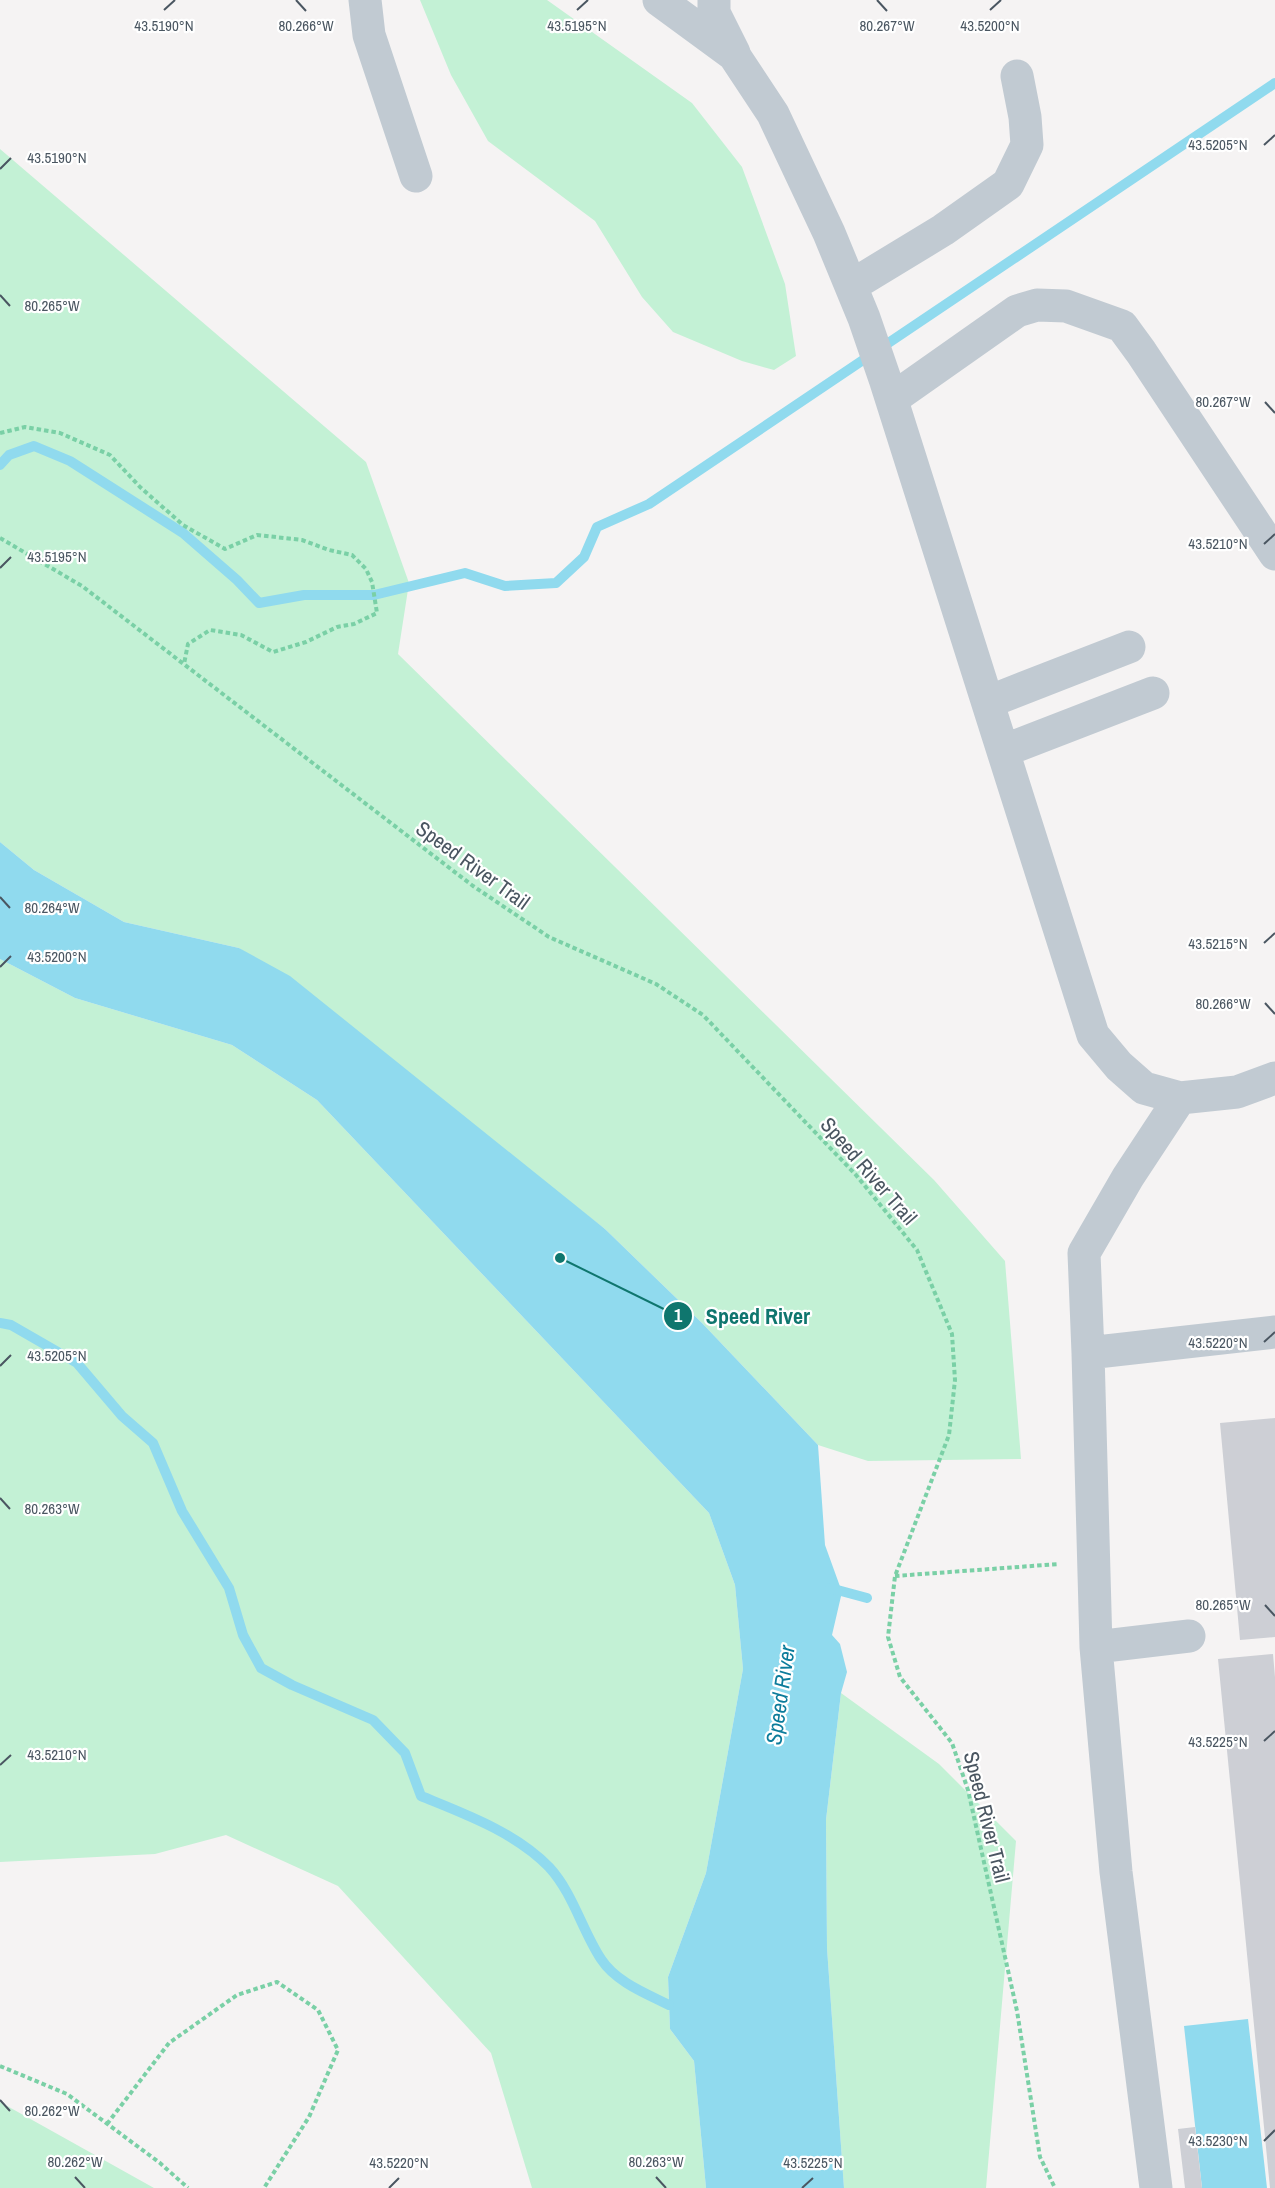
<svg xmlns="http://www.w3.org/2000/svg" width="1275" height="2188" font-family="'Archivo Narrow',sans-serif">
  <rect width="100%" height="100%" fill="#f5f3f3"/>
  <path fill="#c3f1d5" d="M420 0H547L692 103 742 167 785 284 796 356 774 370 742 361 673 332 642 297 595 221 488 141 451 75Z
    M0 149 366 462 409 583 398 654 934 1180 1005 1261 1021 1459 868 1461 818 1445 702 1323 605 1229 239 948 124 922 34 870 0 842Z
    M0 959 75 998 232 1045 317 1100 709 1513 735 1585 743 1669 706 1873 668 1977 670 2029 694 2061 706 2188H532L491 2053 338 1886 226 1835 155 1854 0 1862Z
    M841 1693 939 1764 1016 1841 986 2188H844L827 1948 826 1820Z
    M0 2102 154 2188H0Z"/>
  <path fill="#90daee" d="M0 842 34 870 124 922 239 948 290 976 605 1229 702 1323 818 1445 825 1545 842 1592 832 1635 840 1644 847 1672 841 1693 826 1820 827 1948 844 2188H706L694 2061 670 2029 668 1977 706 1873 743 1669 735 1585 709 1513 317 1100 232 1045 75 998 0 959Z
    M1248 2019 1267 2188H1202L1184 2026Z"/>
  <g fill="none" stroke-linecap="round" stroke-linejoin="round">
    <path stroke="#90daee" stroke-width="10" d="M0 465 9 455 34 446 70 461 183 533 237 580 259 603 304 595H374L465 573 505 586 556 583 584 557 597 527 649 504 1275 83
      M0 1323 11 1325 77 1363 122 1416 153 1443 182 1511 229 1588 243 1635 261 1668 292 1685 373 1720 405 1753 421 1796C465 1814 515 1832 549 1867 573 1893 582 1930 601 1959 616 1982 645 1993 669 2005
      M830 1588 867 1598"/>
  </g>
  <path fill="#cdcfd5" d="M1275 1418V1637L1240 1640 1220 1423Z
    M1273 1654 1275 1677V2188H1270L1218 1659Z
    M1195 2127 1202 2188H1185L1178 2129Z"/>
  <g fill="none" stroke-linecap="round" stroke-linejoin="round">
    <path stroke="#7ad0a6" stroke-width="4" stroke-dasharray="4.5 3" stroke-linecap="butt" d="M0 433 25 427 60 433 110 455 140 487 183 525 225 549 257 535 302 540 329 550 352 555 366 569 372 582 377 613 354 624 337 627 306 642 273 652 241 635 210 630 188 644 184 664
      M0 538 82 586 473 886 549 937 656 984 703 1015 856 1175 917 1250 952 1334 955 1380 949 1435 895 1576 888 1637 900 1677 952 1743 968 1790 1017 2011 1040 2157 1055 2188
      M895 1576 1059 1564
      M0 2066 67 2094 160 2163 188 2188
      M107 2124 169 2043 237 1995 277 1982 318 2010 338 2050 309 2117 264 2188"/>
    <path stroke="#c1cad2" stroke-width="33" d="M365 0 369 35 416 176
      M659 0 734 55 773 114 829 233 864 318 886 382 1093 1035 1119 1066 1144 1088 1180 1098
      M714 0V13L734 53
      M851 286 943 230 1008 184 1027 145 1025 117 1017 76
      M892 399 1017 311 1037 305 1066 306 1122 326 1141 352 1275 554
      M988 702 1129 647
      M1003 751 1153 693
      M1088 1353 1084 1253 1128 1177 1180 1098 1237 1092 1275 1078
      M1096 1647 1189 1636
      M1156 2188 1116 1872 1096 1647 1088 1353 1275 1332"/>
  </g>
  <path fill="none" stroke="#4a5661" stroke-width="2" d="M296 0 306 11M877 0 887 11M164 10 175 0M577 10 588 0M990 10 1001 0M1264 145 1275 135M0 169 11 158M0 295 10 306M1265 402 1275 413M1264 544 1275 534M0 568 11 557M0 897 10 908M1264 943 1275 933M0 967 11 956M1265 1003 1275 1014M1264 1342 1275 1332M0 1366 11 1355M0 1498 10 1509M1265 1605 1275 1616M1264 1741 1275 1731M0 1765 11 1755M0 2100 10 2111M1264 2141 1275 2130M75 2177 85 2188M656 2177 666 2188M389 2188 399 2178M802 2188 813 2178"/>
  <g text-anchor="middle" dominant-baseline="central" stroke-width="4.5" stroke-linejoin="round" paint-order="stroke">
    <g font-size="21" fill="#4a5661" stroke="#fff">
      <text transform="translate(473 865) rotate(36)">Speed River Trail</text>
      <text transform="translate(869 1171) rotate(49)">Speed River Trail</text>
      <text transform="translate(987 1817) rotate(76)">Speed River Trail</text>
    </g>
    <g font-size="22" font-style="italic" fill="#0c7c9b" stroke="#fff">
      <text transform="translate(780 1695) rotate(-82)">Speed River</text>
    </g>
  </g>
  <g font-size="15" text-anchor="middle" fill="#4a5661" stroke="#fff" stroke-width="4.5" stroke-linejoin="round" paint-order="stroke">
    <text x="164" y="31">43.5190°N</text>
    <text x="990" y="31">43.5200°N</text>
    <text x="577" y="31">43.5195°N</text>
    <text x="306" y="31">80.266°W</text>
    <text x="887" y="31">80.267°W</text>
    <text x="1218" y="150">43.5205°N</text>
    <text x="57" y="163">43.5190°N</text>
    <text x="52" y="311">80.265°W</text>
    <text x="1223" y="407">80.267°W</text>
    <text x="1218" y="549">43.5210°N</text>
    <text x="57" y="562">43.5195°N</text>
    <text x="52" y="913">80.264°W</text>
    <text x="1218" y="949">43.5215°N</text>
    <text x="57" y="962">43.5200°N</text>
    <text x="1223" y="1009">80.266°W</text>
    <text x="1218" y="1348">43.5220°N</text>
    <text x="57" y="1361">43.5205°N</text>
    <text x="52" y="1514">80.263°W</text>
    <text x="1223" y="1610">80.265°W</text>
    <text x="1218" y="1747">43.5225°N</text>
    <text x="57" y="1760">43.5210°N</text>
    <text x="52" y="2116">80.262°W</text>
    <text x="1218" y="2146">43.5230°N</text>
    <text x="75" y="2167">80.262°W</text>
    <text x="656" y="2167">80.263°W</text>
    <text x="399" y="2168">43.5220°N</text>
    <text x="813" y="2168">43.5225°N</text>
  </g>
  <path fill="none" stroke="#0f766e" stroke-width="2" d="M560 1258L678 1316"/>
  <g fill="#0f766e" stroke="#fff" stroke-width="2">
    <circle cx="560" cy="1258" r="6"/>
    <circle cx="678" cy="1316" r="15"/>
  </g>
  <g font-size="18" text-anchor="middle" font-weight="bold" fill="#fff">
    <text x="678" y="1322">1</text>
  </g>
  <g font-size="22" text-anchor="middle" font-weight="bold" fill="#0f766e" stroke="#fff" stroke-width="4.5" stroke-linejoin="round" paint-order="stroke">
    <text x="758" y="1324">Speed River</text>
  </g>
</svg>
